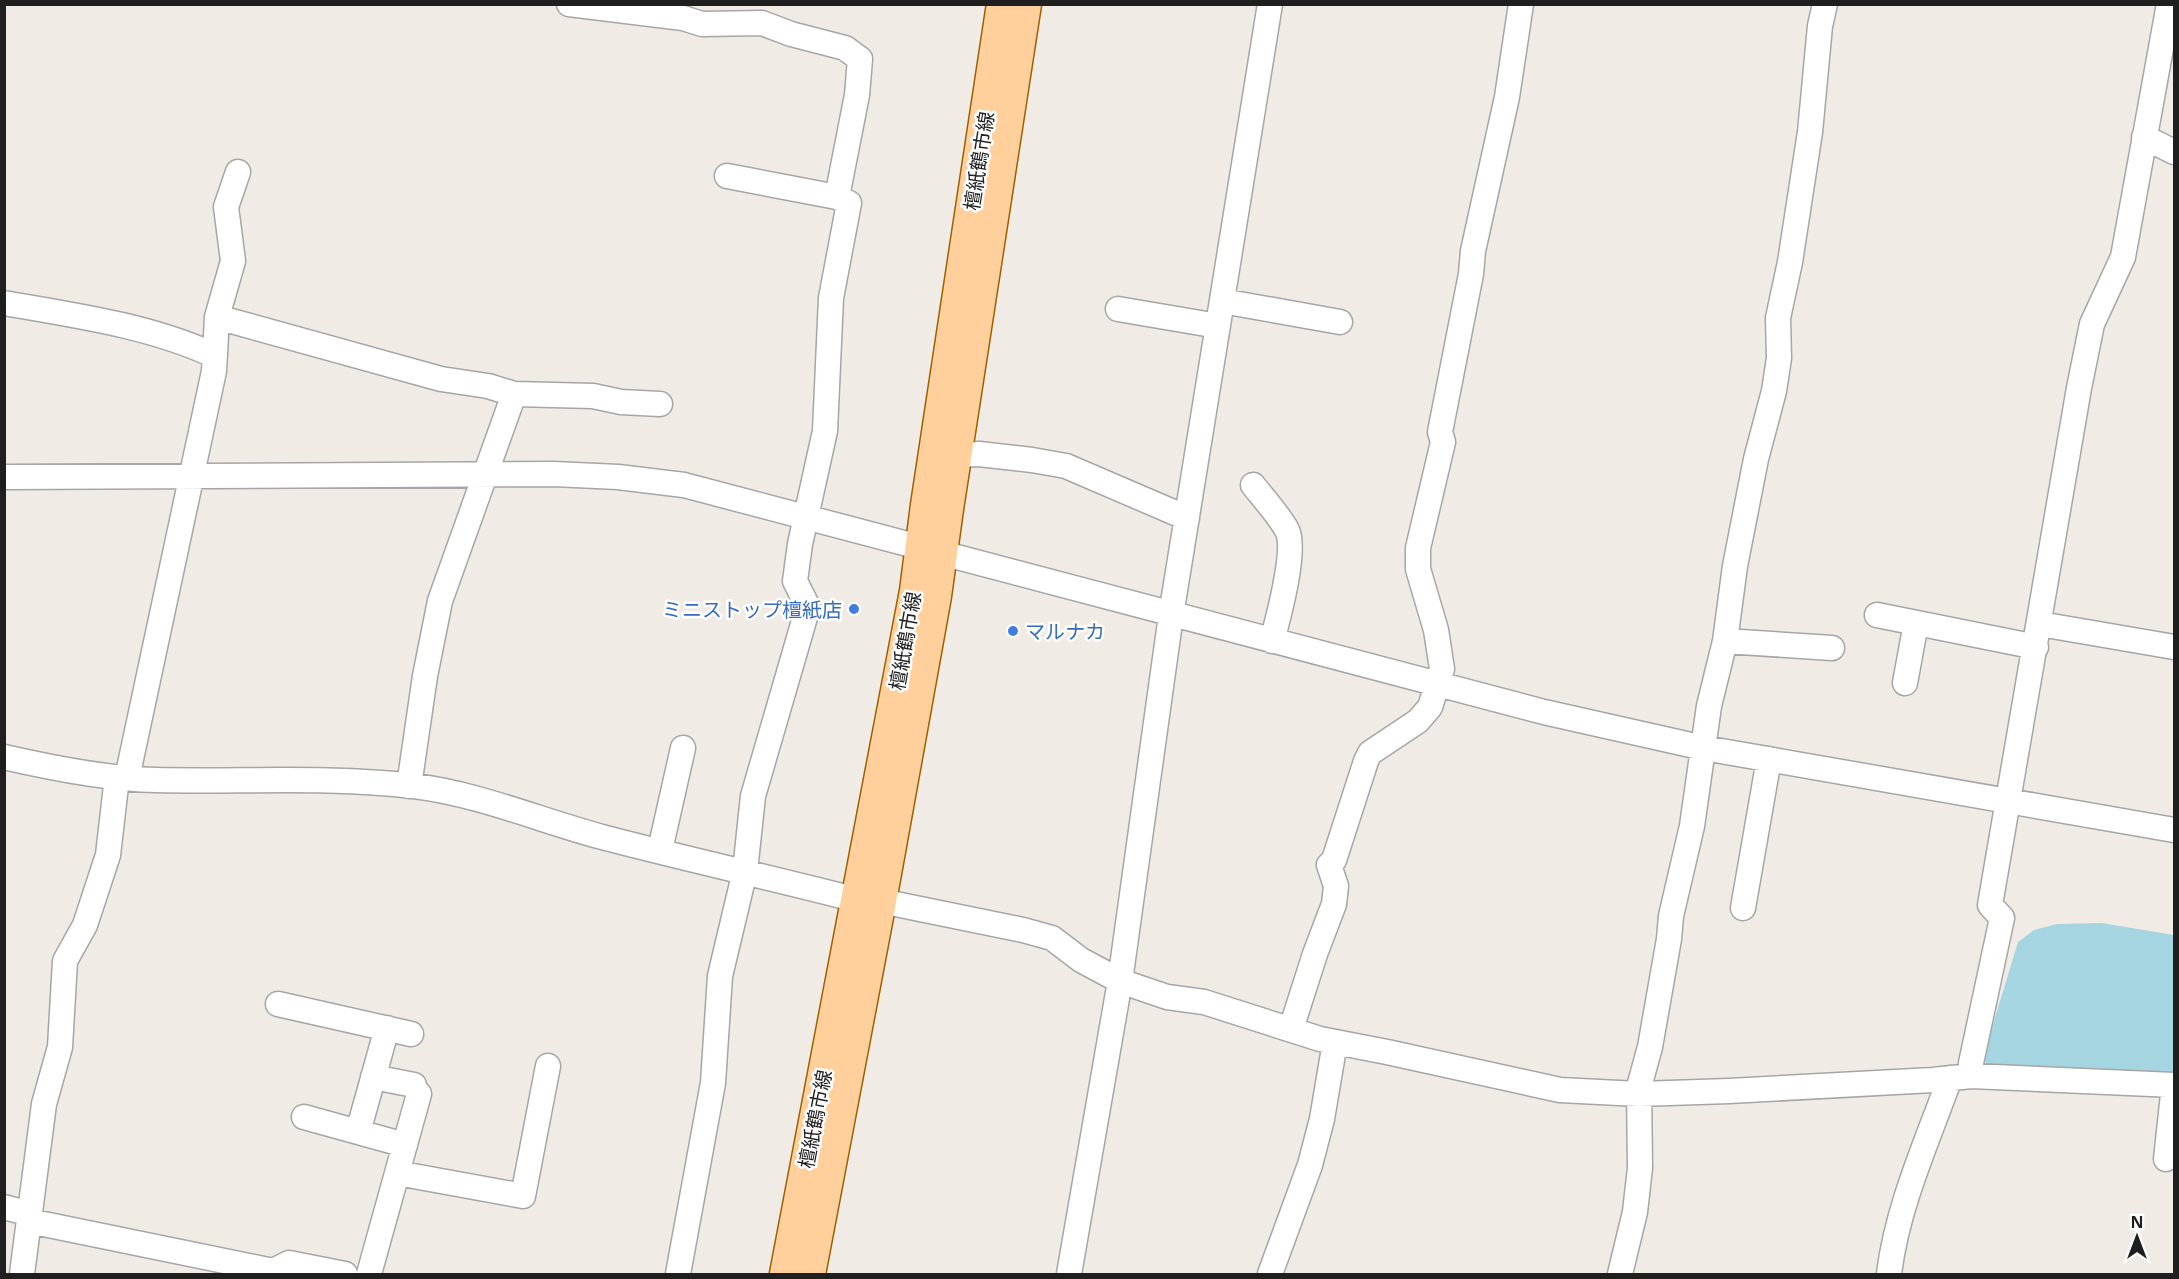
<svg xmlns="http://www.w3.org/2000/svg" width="2179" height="1279" font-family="'Open Sans','Noto Sans JP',sans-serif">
  <rect width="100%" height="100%" fill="#f0ece5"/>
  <path fill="#a4d5e0" d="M2101 923 2174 935V1080L1994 1069 1986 1064 1984 1054 2018 942 2034 930 2057 924Z"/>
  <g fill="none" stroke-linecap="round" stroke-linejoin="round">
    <g stroke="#a6a6a6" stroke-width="27">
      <path id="minor" d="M569 4 683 18 702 24 762 23 791 34 845 48 860 59 857 95 837 197 849 203 831 298 825 431 800 544 795 581 808 607 753 796 745 871 720 976 713 1083 678 1274
        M2144 137 2174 152
        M727 176 837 197
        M1222 301 1340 322
        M4 303C73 315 152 326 215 356
        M1118 309 1218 326
        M217 317 441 379 488 386 514 394 593 396 621 402 660 404
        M956 455 979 454 1032 460 1066 466 1187 518
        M4 477 554 474 618 477 684 485 1544 712 1704 748 2174 830
        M1253 485C1264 499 1278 514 1287 530 1297 549 1278 619 1272 641
        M1877 615 2036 647
        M2040 624 2174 647
        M1725 641 1832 648
        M1905 683 1916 623
        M4 757C52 768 107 779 156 780 242 782 329 776 414 786 479 794 539 820 602 837 686 859 772 878 857 900
        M127 778 214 371 217 317 233 261 226 207 238 172
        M409 786 425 676 440 601 514 394
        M660 850 683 748
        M881 901 1023 930 1052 938 1081 960 1120 981 1167 997 1204 1002 1320 1039 1387 1052 1560 1090 1639 1094 1729 1091 1933 1080 1971 1076 2174 1085
        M1743 908 1769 759
        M278 1004 411 1034
        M1291 1029 1315 954 1334 904 1336 886 1329 865 1334 860 1366 761 1370 753 1418 721 1430 707 1442 669 1436 630 1418 569V548L1443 442 1440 432 1471 274 1473 251 1507 97 1521 4
        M1971 1076V1063L2002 918 1990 905 2079 388 2092 324 2123 257 2169 4
        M373 1077 414 1085
        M304 1117 405 1145
        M358 1132 387 1028
        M2166 1159 2174 1085
        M397 1173 523 1196 548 1066
        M4 1207 30 1214
        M29 1221 273 1271 289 1263 345 1274
        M22 1274 44 1104 60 1047 65 961 85 925 108 855 117 777
        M369 1274 419 1094
        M1069 1274 1120 981 1171 615 1270 4
        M1270 1274 1310 1165 1322 1119 1335 1042
        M1620 1274 1635 1212 1640 1168 1639 1087 1650 1047 1669 939 1671 916 1692 826 1709 706 1725 641 1735 566 1756 459 1774 391 1779 358 1778 318 1790 262 1810 132 1820 26 1825 4
        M1889 1274C1897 1207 1927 1142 1950 1078"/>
    </g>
    <g stroke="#9b6100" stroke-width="33">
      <path id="major" d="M785 1274 915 591 926 505 1002 4
        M810 1274 881 901 936 596 948 509 1026 4"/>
    </g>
    <use href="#minor" stroke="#fff" stroke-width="24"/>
    <use href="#major" stroke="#ffd09c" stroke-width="30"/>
  </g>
  <g fill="#3f7fe0" stroke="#fff" stroke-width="2">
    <circle cx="854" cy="609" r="6"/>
    <circle cx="1013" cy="631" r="6"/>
  </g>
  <g text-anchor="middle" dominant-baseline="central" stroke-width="5" stroke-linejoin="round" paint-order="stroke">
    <g font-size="20" fill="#1f1f1f" stroke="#fff">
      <text transform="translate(979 161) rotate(-81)">檀紙鶴市線</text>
      <text transform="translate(905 641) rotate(-80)">檀紙鶴市線</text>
      <text transform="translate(815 1119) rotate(-79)">檀紙鶴市線</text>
    </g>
    <g font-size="20" fill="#366cbe" stroke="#fff" text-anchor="end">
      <text x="842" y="609">ミニストップ檀紙店</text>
      <text x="1025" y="631" text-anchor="start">マルナカ</text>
    </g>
  </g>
  <rect width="2179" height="1279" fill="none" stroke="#1f1f1f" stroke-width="12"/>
  <g transform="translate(2137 1237)" stroke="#ffffff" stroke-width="4.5" paint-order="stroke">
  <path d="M0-4.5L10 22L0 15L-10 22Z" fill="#1f1f1f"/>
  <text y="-9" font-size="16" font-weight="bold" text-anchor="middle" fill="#1f1f1f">N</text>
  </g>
</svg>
